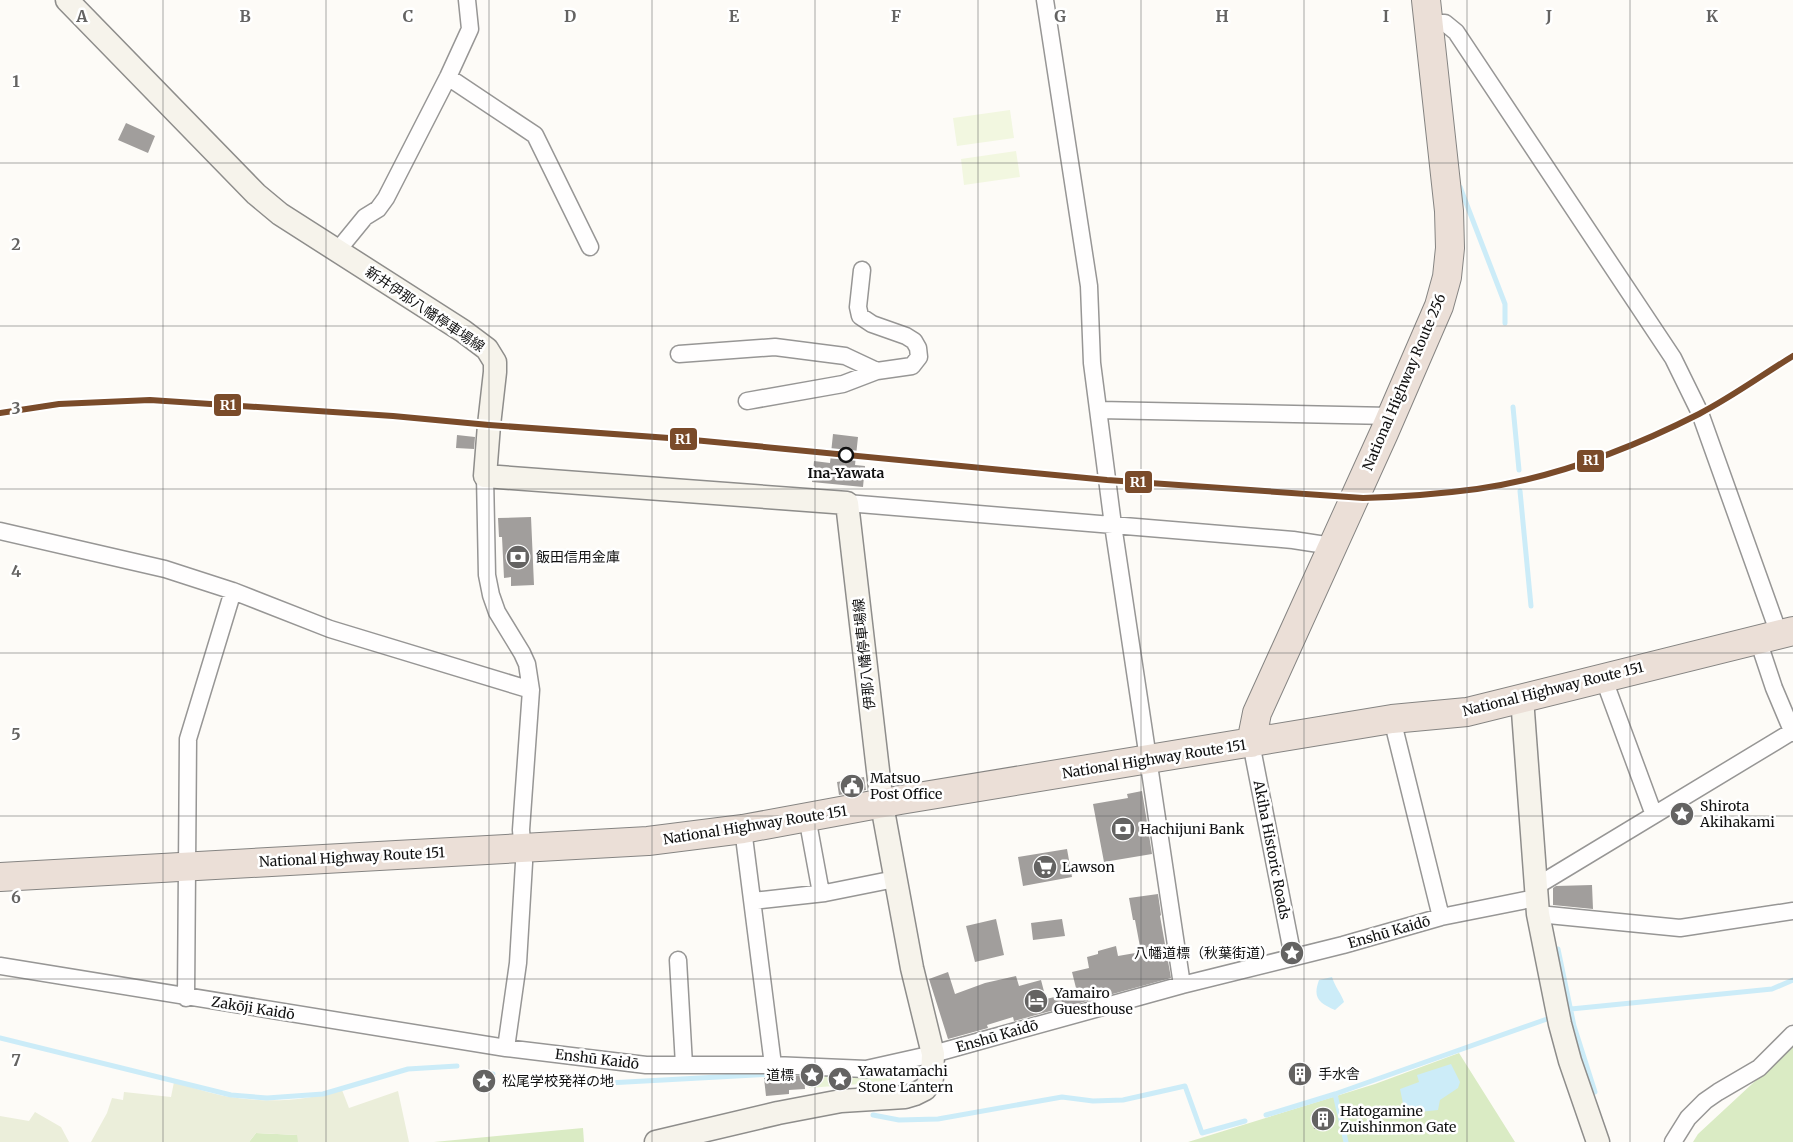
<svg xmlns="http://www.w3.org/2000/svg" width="1793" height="1142" font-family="Merriweather,'Noto Sans JP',serif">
  <rect width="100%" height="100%" fill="#fdfbf7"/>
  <path fill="#e9f3d6" d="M909 1069V1074C895 1083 829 1086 809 1088L808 1073 864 1076Z"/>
  <path fill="#daebc4" d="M1793 1046V1142H1693L1698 1134Z
    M1459 1053 1515 1142H1188L1375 1084Z
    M583 1128 584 1142H434Z
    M256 1133 298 1135V1142H249Z"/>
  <path fill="#ebeeda" d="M174 1082C192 1087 211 1094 230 1097 267 1103 306 1101 342 1090L349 1108 398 1091 409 1142H298L297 1135 256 1133 249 1142H91L107 1113 112 1098 123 1100 124 1092 171 1097Z
    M35 1112 61 1127 69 1142H0V1116L29 1121Z"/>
  <path fill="#f2f7e0" d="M1010 110 1014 138 957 146 953 118Z
    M1016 151 1020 177 964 185 961 159Z"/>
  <path fill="#ccecf8" d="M1332 977C1335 987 1341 993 1344 1002L1335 1010C1320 1003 1312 999 1319 980Z
    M1451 1064 1460 1082 1458 1088 1440 1100 1438 1110 1410 1113 1404 1108 1400 1089 1419 1082 1417 1075Z"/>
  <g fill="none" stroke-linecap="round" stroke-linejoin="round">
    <path stroke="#ccecf8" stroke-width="5" d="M1460 187 1505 304V323
      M1513 407 1519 470
      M1520 491 1531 606
      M1558 949 1574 1026 1595 1092
      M1571 1009 1772 989 1793 980
      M0 1038 231 1095 267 1098 323 1094 408 1069 457 1066
      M479 1073 493 1074
      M503 1076 552 1083H608L794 1073
      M1335 1094 1346 1142
      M873 1115 899 1120 938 1119 1062 1097 1093 1101 1123 1100 1185 1086 1202 1133 1245 1121
      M1266 1115 1335 1094 1547 1019"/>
  </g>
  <path fill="#a19e9c" d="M126 123 155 136 148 153 118 140Z
    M833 434 858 437 855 465 865 466 863 487 812 482 814 461 830 463Z
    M457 435 475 437 474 449 456 448Z
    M531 517 534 585 511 586V577L504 578 502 537H499L498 518Z
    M864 777 866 790 839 795 837 782Z
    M1142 791 1152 854 1104 862 1093 804 1128 798 1127 794Z
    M1067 849 1072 877 1023 886 1018 857Z
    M1592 885 1593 909 1553 905V888L1556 886Z
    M1158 894 1161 915 1160 916 1171 978 1014 1021 1013 1017 987 1025 988 1028 948 1039 929 979 948 972 955 994 985 983 1016 976 1019 986 1041 980 1046 999 1077 992 1072 972 1089 968 1087 957 1098 954V951L1116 946 1118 956 1141 952 1135 920H1133L1129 898Z
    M996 919 1004 955 975 962 966 926Z
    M1062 919 1065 936 1033 940 1031 923Z
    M789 1076H804L805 1089 789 1090V1094L766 1096 764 1078Z
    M1332 1110 1334 1125 1314 1129 1312 1114Z"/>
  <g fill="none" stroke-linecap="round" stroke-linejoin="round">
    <g stroke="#979695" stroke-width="19">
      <path id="street" d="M1045 0 1089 286 1092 363 1113 525 1182 985
        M1429 23H1445L1456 32 1673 358 1700 413 1779 634
        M448 77 535 135 590 247
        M338 250 365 217 378 209 386 198 448 77 470 29 467 0
        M679 354 775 347 845 356 877 371
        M747 401 843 384 877 371 912 366 919 357 918 348 914 341 906 336 872 324 860 316 858 307 862 270
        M1099 410 1390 416
        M485 476 487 575 491 595 497 612 522 653 527 664 531 690 521 830 524 863 518 963 506 1048
        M847 503 1293 540 1332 546
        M0 531 165 569 233 591 330 629 531 690
        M1758 640 1774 688 1793 733
        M1603 677 1654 815
        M1392 719 1441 917
        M1251 743 1293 957
        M807 817 821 893
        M743 829 773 1065
        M1535 887 1793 731
        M753 901 825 893 895 879
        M1538 914 1680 928 1793 911
        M678 960 684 1065
        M0 966 506 1048 646 1065H773L866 1069 933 1054 1182 985 1343 945 1441 917 1536 898
        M186 998 188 739 233 591
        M1673 1142 1688 1118 1705 1101 1718 1092 1759 1068 1793 1034"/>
    </g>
    <g stroke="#8e8d8b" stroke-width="25">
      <path id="secondary" d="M67 0 256 194 280 214 463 331 487 349 495 362V372L489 425 485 476 847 503 882 805 912 968 933 1054 932 1078 925 1089 915 1094 905 1097 841 1101 778 1113 656 1142
        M1522 698 1538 914 1560 1024 1570 1061 1598 1142"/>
    </g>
    <g stroke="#858482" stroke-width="30">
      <path id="highway" d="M1251 743 1257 713 1384 433 1439 306 1447 277 1450 248 1449 211 1426 0
        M0 877 648 841 743 829 900 800 1392 719 1467 712 1793 631"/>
    </g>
    <use href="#street" stroke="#fffefe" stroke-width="16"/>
    <use href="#secondary" stroke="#f6f3eb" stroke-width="22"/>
    <use href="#highway" stroke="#ebdfd7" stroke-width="28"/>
    <g stroke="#fff" stroke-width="10">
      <path id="rail-1" d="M0 413 59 404 150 400 393 416 489 425 683 439 1107 480 1363 498C1401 497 1439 494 1477 489 1554 478 1630 449 1699 414 1732 397 1762 375 1793 356"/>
    </g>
    <use href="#rail-1" stroke="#7a4b2a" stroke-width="6"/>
  </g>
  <path fill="none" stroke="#646362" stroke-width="1" stroke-opacity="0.55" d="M163 0V1142M326 0V1142M489 0V1142M652 0V1142M815 0V1142M978 0V1142M1141 0V1142M1304 0V1142M1467 0V1142M1630 0V1142M0 163H1793M0 326H1793M0 489H1793M0 653H1793M0 816H1793M0 979H1793"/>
  <defs>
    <g id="bank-disc" transform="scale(1.25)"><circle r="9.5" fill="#646362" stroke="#fff"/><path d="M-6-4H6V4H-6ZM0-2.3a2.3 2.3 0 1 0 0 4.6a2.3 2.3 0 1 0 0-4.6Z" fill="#fff"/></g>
    <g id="civic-disc" transform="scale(1.25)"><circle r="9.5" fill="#646362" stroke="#fff"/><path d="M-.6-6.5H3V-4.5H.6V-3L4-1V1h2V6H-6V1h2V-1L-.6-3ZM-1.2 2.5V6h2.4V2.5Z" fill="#fff"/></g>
    <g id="sight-disc" transform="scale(1.25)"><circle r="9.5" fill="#646362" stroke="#fff"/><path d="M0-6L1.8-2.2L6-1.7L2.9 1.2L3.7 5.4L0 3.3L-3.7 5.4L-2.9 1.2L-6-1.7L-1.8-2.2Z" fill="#fff"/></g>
    <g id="supermarket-disc" transform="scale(1.25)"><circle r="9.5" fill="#646362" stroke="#fff"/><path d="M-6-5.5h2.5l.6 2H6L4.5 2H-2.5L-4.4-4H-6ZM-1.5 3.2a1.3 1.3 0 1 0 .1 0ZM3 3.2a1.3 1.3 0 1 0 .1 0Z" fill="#fff"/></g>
    <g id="hotel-disc" transform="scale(1.25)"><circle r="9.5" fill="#646362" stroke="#fff"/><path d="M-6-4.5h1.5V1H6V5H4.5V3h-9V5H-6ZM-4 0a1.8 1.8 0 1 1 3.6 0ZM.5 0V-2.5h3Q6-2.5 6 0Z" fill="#fff"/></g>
    <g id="building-disc" transform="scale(1.25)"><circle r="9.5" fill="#646362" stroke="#fff"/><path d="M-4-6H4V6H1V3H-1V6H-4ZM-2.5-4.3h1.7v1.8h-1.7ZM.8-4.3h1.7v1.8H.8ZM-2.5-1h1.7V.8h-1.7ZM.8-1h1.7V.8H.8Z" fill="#fff"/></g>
  </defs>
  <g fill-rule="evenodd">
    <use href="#bank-disc" x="518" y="557"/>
    <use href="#civic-disc" x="852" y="786"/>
    <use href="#sight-disc" x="1682" y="814"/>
    <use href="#bank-disc" x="1123" y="829"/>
    <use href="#supermarket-disc" x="1045" y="867"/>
    <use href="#sight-disc" x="1292" y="953"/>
    <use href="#hotel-disc" x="1036" y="1001"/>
    <use href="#building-disc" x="1300" y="1074"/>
    <use href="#sight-disc" x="812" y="1075"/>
    <use href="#sight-disc" x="840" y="1079"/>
    <use href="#sight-disc" x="484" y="1081"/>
    <use href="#building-disc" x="1323" y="1119"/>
  </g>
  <circle fill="#fff" stroke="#111" stroke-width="2.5" cx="846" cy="455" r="7"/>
  <g text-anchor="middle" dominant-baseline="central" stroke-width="5" stroke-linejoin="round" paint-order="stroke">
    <g font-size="14" fill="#111" stroke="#fff">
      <text transform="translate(425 309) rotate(34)">新井伊那八幡停車場線</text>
      <text transform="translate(1404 382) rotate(-67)">National Highway Route 256</text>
      <text transform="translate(864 654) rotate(-96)">伊那八幡停車場線</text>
      <text transform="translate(1553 689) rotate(-14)">National Highway Route 151</text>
      <text transform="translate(1154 759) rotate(-9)">National Highway Route 151</text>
      <text transform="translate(755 825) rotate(-9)">National Highway Route 151</text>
      <text transform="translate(1272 850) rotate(79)">Akiha Historic Roads</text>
      <text transform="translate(352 857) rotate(-3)">National Highway Route 151</text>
      <text transform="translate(1389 932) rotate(-16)">Enshū Kaidō</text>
      <text transform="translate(253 1008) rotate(9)">Zakōji Kaidō</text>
      <text transform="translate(997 1036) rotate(-16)">Enshū Kaidō</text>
      <text transform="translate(597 1059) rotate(7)">Enshū Kaidō</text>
    </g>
    <g font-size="14" font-weight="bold" fill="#111" stroke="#fff">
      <text x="846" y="473">Ina-Yawata</text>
    </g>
    <g font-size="14" fill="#111" stroke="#fff" text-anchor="start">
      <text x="536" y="557">飯田信用金庫</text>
      <text x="870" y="778">Matsuo<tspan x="870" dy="16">Post Office</tspan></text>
      <text x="1700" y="806">Shirota<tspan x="1700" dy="16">Akihakami</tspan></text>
      <text x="1140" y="829">Hachijuni Bank</text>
      <text x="1062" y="867">Lawson</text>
      <text x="1274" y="953" text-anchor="end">八幡道標（秋葉街道）</text>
      <text x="1054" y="993">Yamairo<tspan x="1054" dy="16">Guesthouse</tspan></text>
      <text x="858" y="1071">Yawatamachi<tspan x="858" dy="16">Stone Lantern</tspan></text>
      <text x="1318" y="1074">手水舎</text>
      <text x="794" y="1075" text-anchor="end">道標</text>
      <text x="502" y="1081">松尾学校発祥の地</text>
      <text x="1340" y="1111">Hatogamine<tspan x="1340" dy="16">Zuishinmon Gate</tspan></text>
    </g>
  </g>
  <g font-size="16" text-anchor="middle" font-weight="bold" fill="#646362" stroke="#fff" stroke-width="5" stroke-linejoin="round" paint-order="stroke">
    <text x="82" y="22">A</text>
    <text x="245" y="22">B</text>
    <text x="408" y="22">C</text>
    <text x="570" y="22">D</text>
    <text x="734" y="22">E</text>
    <text x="896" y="22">F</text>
    <text x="1060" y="22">G</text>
    <text x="1222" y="22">H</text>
    <text x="1386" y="22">I</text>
    <text x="1549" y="22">J</text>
    <text x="1712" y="22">K</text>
    <text x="16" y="87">1</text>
    <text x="16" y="250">2</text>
    <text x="16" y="414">3</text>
    <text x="16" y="577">4</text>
    <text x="16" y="740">5</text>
    <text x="16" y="903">6</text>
    <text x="16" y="1066">7</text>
  </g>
  <g stroke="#fff" stroke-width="2">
    <rect x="213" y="393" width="29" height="24" rx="5" fill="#7a4b2a"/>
    <rect x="669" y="427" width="29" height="24" rx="5" fill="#7a4b2a"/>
    <rect x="1576" y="449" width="29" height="24" rx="5" fill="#7a4b2a"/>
    <rect x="1124" y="470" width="29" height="24" rx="5" fill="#7a4b2a"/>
  </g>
  <g font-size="14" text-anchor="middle" font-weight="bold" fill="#fff">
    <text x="228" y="410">R1</text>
    <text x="683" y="444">R1</text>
    <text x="1591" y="465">R1</text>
    <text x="1138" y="487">R1</text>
  </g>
</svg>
